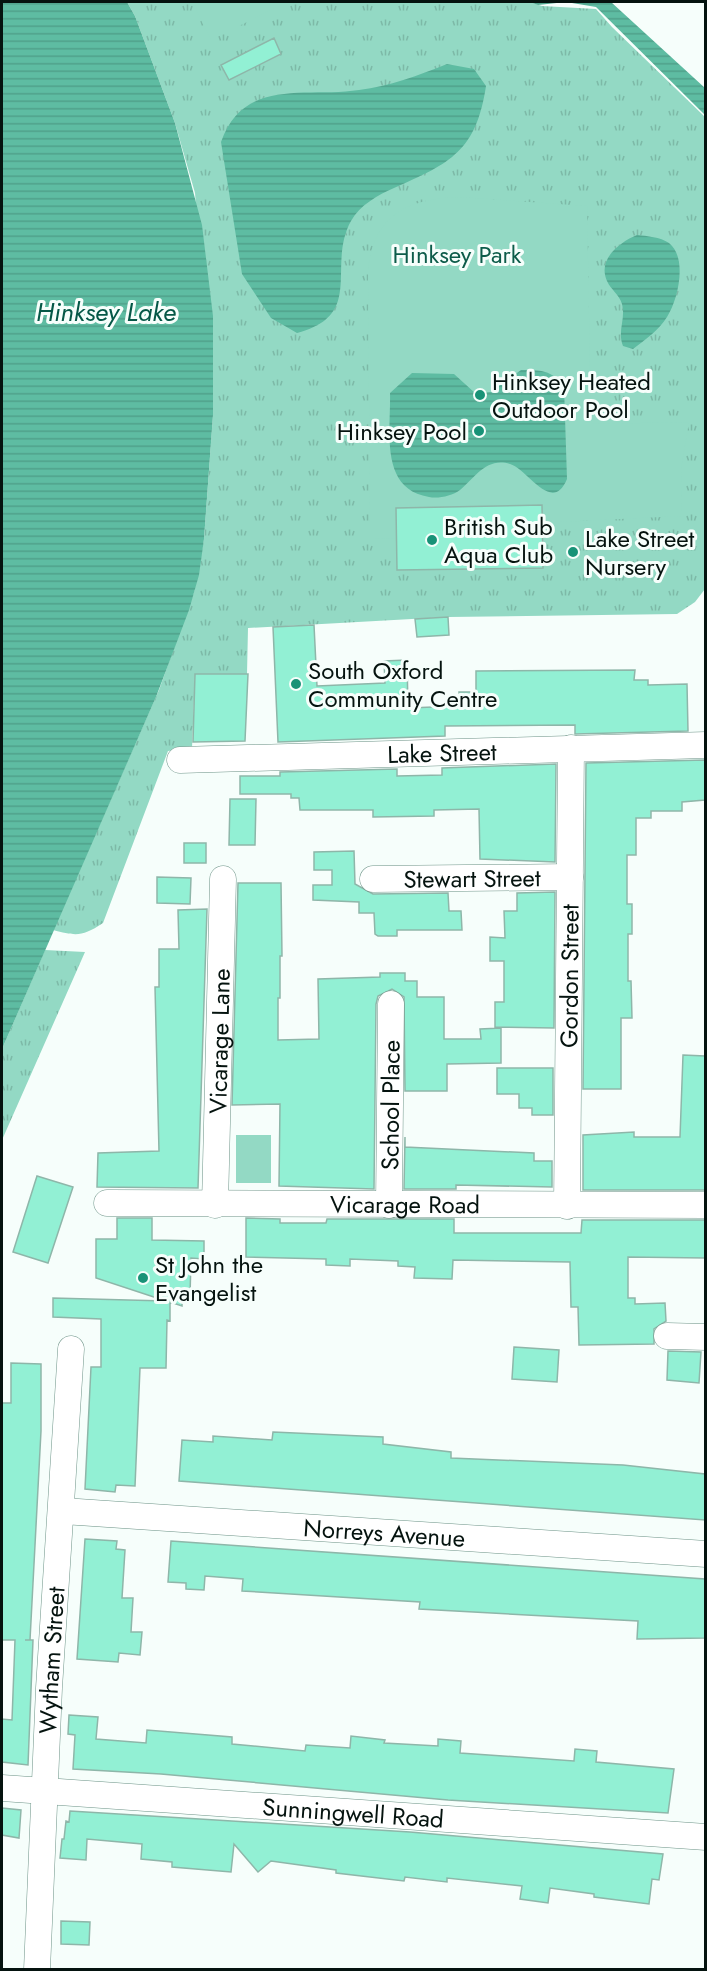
<svg xmlns="http://www.w3.org/2000/svg" width="707" height="1971" font-family="Jost,sans-serif">
  <defs>
    <pattern id="park-tufts" width="24" height="20" patternUnits="userSpaceOnUse" patternTransform="scale(1.5)"><rect width="24" height="20" fill="#93d9c4"/><path d="M3 7l-1-3M5 7V3M7 7l1-3M15 17l-1-3M17 17v-4M19 17l1-3" fill="none" stroke="#7db9a7"/></pattern>
    <pattern id="water-rules" width="6" height="5" patternUnits="userSpaceOnUse" patternTransform="scale(1.5)"><rect width="6" height="5" fill="#5ebca2"/><path d="M0 2.5h6" fill="none" stroke="#50a18a"/></pattern>
  </defs>
  <rect width="100%" height="100%" fill="#f6fefb"/>
  <path fill="url(#park-tufts)" d="M127 2H530L542 6 596 9 612 27 705 117V589L695 602 677 614 448 617 248 628 247 674H195L192 748 168 751 103 923C82 937 76 936 53 930L159 690 194 592 204 539 213 415 195 193 175 123 135 16Z
    M45 950 85 952 2 1140V1049Z"/>
  <path fill="#93d9c4" d="M203 2H284L285 3 211 40 194 6Z
    M459 197 587 206 591 424 689 422 682 463 681 516 560 522V544H542L396 508V538L375 539V521H370L368 270C374 214 408 199 459 197Z
    M236 1135H271V1183H236Z"/>
  <path fill="url(#water-rules)" d="M2 2H127L135 16 175 123 202 225 213 316V415L204 539 199 575 189 610 156 697 2 1049Z
    M530 2H611L705 88V115L596 7 566 2 538 5Z
    M447 64 474 69 486 86C476 151 451 163 394 188 378 195 360 205 351 221 326 266 366 315 297 333L271 318 242 274 221 142C244 77 306 98 359 90 390 86 417 76 447 64Z
    M637 235C647 236 660 237 669 243 688 258 678 300 667 317 659 330 645 340 633 349L623 346C617 331 626 319 622 304 619 294 611 290 607 281 597 259 620 242 637 235Z
    M521 370C540 370 552 370 564 386L567 479C552 515 528 469 510 464 486 457 475 478 460 490 452 496 438 499 429 497 379 489 391 431 390 393L412 373 454 374 475 393 491 392Z"/>
  <path fill="#92f0d4" stroke="#8eb6a9" stroke-width="1.5" d="M274 38 281 54 229 80 221 65Z
    M542 505 543 568 397 570 396 508Z
    M448 617 449 635 417 637 415 619Z
    M314 625 317 686 385 683 384 661 407 660 408 708 459 706V692H476V671L635 670 634 680H648V685L687 684 688 731 575 734V725L445 726V736L278 742 273 627Z
    M195 674H248L245 741 193 742Z
    M705 760V800L682 802V811H651V818H636V855H627V904H632V934H628V981H631L632 1018H621V1089H583L586 763Z
    M556 764 555 862 480 859 479 809 434 810V816L373 817V810H300L299 798H291V794H240V776H280V772L397 769V776L442 775V768Z
    M230 799H256L255 845H229Z
    M184 843H206V863H184Z
    M354 851 355 884 373 894 448 893 449 911H461L462 930H397V936H378L375 934 374 913H359V902L313 900V885H332V870H314V852Z
    M157 877 191 878 190 904 157 903Z
    M238 883H281L282 956H280V998H278V1040L319 1039 318 979 380 977V973H405V981H417V997H444V1039H481L480 1029 501 1028V1063L447 1064V1091H405L404 997 392 989 378 996 376 1004 374 1189 279 1186 280 1104 232 1105Z
    M555 892 554 1028 495 1027V1002H504V961H490V937L505 938 504 911H517V893Z
    M207 909 198 1188 97 1187 98 1153 159 1151 155 987H159V949H179L178 910Z
    M683 1055 705 1056V1190H583V1135L634 1132V1137H680Z
    M497 1068H553V1115H532V1108H519V1094H497Z
    M405 1137V1147L534 1153V1161H552V1187L456 1185V1189H404Z
    M37 1176 73 1187 48 1263 13 1252Z
    M117 1218H152V1240L204 1241V1259L191 1258 190 1296H182V1306L170 1302V1321L167 1320 166 1368H140L135 1486 116 1485 115 1492 85 1489 91 1367H101V1319L53 1317V1298L166 1301 96 1278V1239H117Z
    M246 1218 280 1219V1223H326L327 1219H454V1233H581L582 1220H705V1258L628 1257V1298H635V1304L665 1303 666 1321 654 1329V1344L579 1345 578 1307H571L570 1262 453 1260 452 1279 414 1278 415 1267 398 1266V1261L350 1259V1266L326 1265V1259L246 1257Z
    M514 1347 559 1350 557 1382 512 1379Z
    M668 1351 701 1352 699 1383 667 1380Z
    M11 1363 41 1364V1431L30 1640H25H33L28 1765 2 1762V1719L12 1720 15 1640H2V1403H11Z
    M273 1432 383 1437V1444L451 1452V1458L623 1465 705 1474V1520L179 1481 182 1440 213 1442V1436L272 1440Z
    M85 1539 117 1541 116 1549 125 1550 122 1598H133L131 1632H142L140 1655 119 1653 118 1662 77 1659Z
    M171 1541 705 1579V1638L637 1639 638 1621 419 1609 420 1602 242 1591 243 1579 205 1576 204 1590 186 1589V1583L168 1582Z
    M69 1715 98 1717 96 1739 146 1743 147 1730 232 1737V1744L305 1751 306 1745 350 1748 351 1736 385 1740 384 1743 438 1746V1739L461 1741 460 1753 574 1761 575 1749 597 1751 596 1762 674 1769 668 1813 448 1800 161 1774 73 1769 75 1735 68 1734Z
    M2 1808 21 1810 19 1838 2 1835Z
    M70 1811 410 1832 663 1854 659 1880 652 1879 649 1904 594 1897V1894L550 1888 548 1903 520 1899 522 1886 447 1878V1882L405 1877 404 1881 336 1873V1870L271 1861 258 1872 234 1844 231 1872 172 1867V1862L141 1859 142 1844 87 1839 86 1860 60 1858 62 1839H64L66 1821 69 1822Z
    M61 1921 90 1922 89 1945 61 1944Z"/>
  <g fill="none" stroke-linecap="round" stroke-linejoin="round">
    <g stroke="#6e9488" stroke-width="27">
      <g id="minor">
        <path id="s1" d="M180 760 706 745"/>
        <path id="s2" d="M373 879 570 877"/>
        <path id="s3" d="M107 1203 706 1205"/>
        <path id="s4" d="M215 1205 223 879"/>
        <path id="s5" d="M389 1205 391 1004"/>
        <path id="s6" d="M567 1206 571 748"/>
        <path d="M667 1336 706 1337"/>
        <path id="s7" d="M63 1511 706 1554"/>
        <path id="s8" d="M2 1788 706 1837"/>
        <path id="s9" d="M37 1970 49 1688 71 1349"/>
      </g>
    </g>
    <use href="#minor" stroke="#fff" stroke-width="26"/>
  </g>
  <g fill="#189277" stroke="#f6fefb" stroke-width="2">
    <circle cx="480" cy="395" r="6"/>
    <circle cx="479" cy="431" r="6"/>
    <circle cx="432" cy="540" r="6"/>
    <circle cx="573" cy="552" r="6"/>
    <circle cx="296" cy="684" r="6"/>
    <circle cx="143" cy="1278" r="6"/>
  </g>
  <g text-anchor="middle" dominant-baseline="central" stroke-width="6" stroke-linejoin="round" paint-order="stroke">
    <g font-size="24" fill="#0d5c4a" stroke="#f6fefb">
      <text x="457" y="254">Hinksey Park</text>
    </g>
    <g font-size="24" fill="#05130f" stroke="#f6fefb" text-anchor="start">
      <text x="492" y="381">Hinksey Heated<tspan x="492" dy="28">Outdoor Pool</tspan></text>
      <text x="467" y="431" text-anchor="end">Hinksey Pool</text>
      <text x="444" y="526">British Sub<tspan x="444" dy="28">Aqua Club</tspan></text>
      <text x="585" y="538">Lake Street<tspan x="585" dy="28">Nursery</tspan></text>
      <text x="308" y="670">South Oxford<tspan x="308" dy="28">Community Centre</tspan></text>
      <text x="155" y="1264">St John the<tspan x="155" dy="28">Evangelist</tspan></text>
    </g>
    <g font-size="24" fill="#05130f" stroke="#f6fefb">
      <text stroke="none"><textPath href="#s1" startOffset="262">Lake Street</textPath></text>
      <text stroke="none"><textPath href="#s2" startOffset="99">Stewart Street</textPath></text>
      <text stroke="none"><textPath href="#s6" startOffset="230">Gordon Street</textPath></text>
      <text stroke="none"><textPath href="#s4" startOffset="164">Vicarage Lane</textPath></text>
      <text stroke="none"><textPath href="#s5" startOffset="100">School Place</textPath></text>
      <text stroke="none"><textPath href="#s3" startOffset="298">Vicarage Road</textPath></text>
      <text stroke="none"><textPath href="#s7" startOffset="322">Norreys Avenue</textPath></text>
      <text stroke="none"><textPath href="#s9" startOffset="310">Wytham Street</textPath></text>
      <text stroke="none"><textPath href="#s8" startOffset="352">Sunningwell Road</textPath></text>
    </g>
    <g font-size="26" font-style="italic" fill="#055847" stroke="#f6fefb">
      <text x="106" y="312">Hinksey Lake</text>
    </g>
  </g>
  <rect width="707" height="1971" fill="none" stroke="#05130f" stroke-width="6"/>
</svg>
